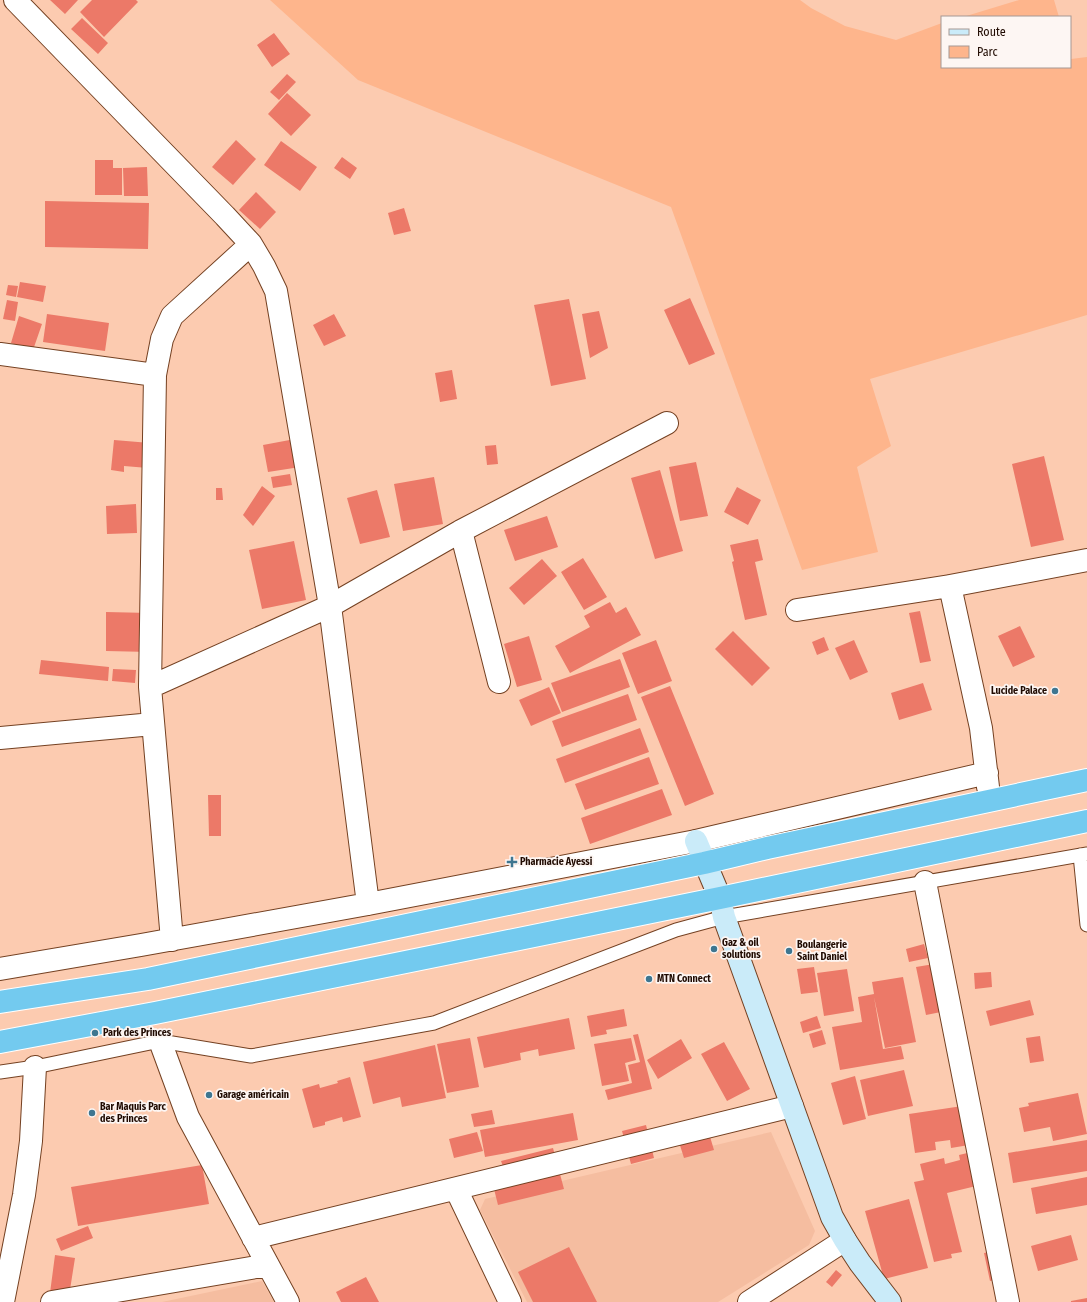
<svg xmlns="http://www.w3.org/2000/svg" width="1087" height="1302" font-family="'Fira Sans Condensed',sans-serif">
  <rect width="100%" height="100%" fill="#fccbb0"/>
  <path fill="#f5bda0" d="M771 1132 815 1231 809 1245 718 1302H527L480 1210 485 1199Z
    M262 1281 274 1302H162Z"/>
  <path fill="#feb58c" d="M270 0H800L811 8 845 26 896 40 942 23V67H1070V55L1071 59 1087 57V315L870 379 891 446 857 467 878 552 802 570 671 207 358 80Z
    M1019 0H1054L1059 17H963Z"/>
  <path fill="#ec7968" d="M50 0H78L65 14Z
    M92 0H136L138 2 104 37 80 12Z
    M82 18 108 43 98 54 71 29Z
    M274 33 290 54 272 67 257 45Z
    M287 74 296 82 279 100 270 92Z
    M287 93 311 115 291 136 268 114Z
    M236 140 256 159 233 185 212 167Z
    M281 141 317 167 300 191 264 165Z
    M342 157 357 168 350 179 334 168Z
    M95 160H113V168H122V195H95Z
    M147 167 148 196H124L123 168Z
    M256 192 276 212 260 229 239 210Z
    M45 201 149 203 148 249 45 247Z
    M404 208 411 231 394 235 388 213Z
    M20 282 46 286 43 302 17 297Z
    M8 285 18 286 16 297 6 295Z
    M690 298 715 354 689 365 664 310Z
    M569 299 586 379 551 386 534 305Z
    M7 300 18 302 15 321 3 319Z
    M599 311 608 348 590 358 582 314Z
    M47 314 109 323 105 351 43 342Z
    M334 314 346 336 324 346 313 325Z
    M19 316 42 324 33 350 11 343Z
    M452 370 457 399 440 402 435 373Z
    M295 439 300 467 268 472 263 445Z
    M114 440 150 443 148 468 124 466V472L111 470Z
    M496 445 498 464 487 465 485 446Z
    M1044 456 1064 540 1031 547 1012 464Z
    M696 462 708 516 680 521 669 467Z
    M660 470 683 551 655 559 631 478Z
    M290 474 292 485 273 488 271 477Z
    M434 477 443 524 403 531 394 484Z
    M262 486 275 496 253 526 243 515Z
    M737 487 761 500 748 525 724 512Z
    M216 488H222L223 500H216Z
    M377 490 390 537 360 544 347 498Z
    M136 504 137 533 107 534 106 506Z
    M547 516 558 547 515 561 504 530Z
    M758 539 763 560 755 562 767 615 745 620 732 562 734 561 730 545Z
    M294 541 306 600 262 609 249 550Z
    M583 558 607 597 584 610 561 572Z
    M542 559 557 576 524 605 509 588Z
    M610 602 616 613 626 607 641 635 570 673 555 646 590 627 584 616Z
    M920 611 931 661 920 663 909 613Z
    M106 612 150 613V652L106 651Z
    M1020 626 1035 657 1013 667 998 636Z
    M733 631 770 668 752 686 715 649Z
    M529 636 542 680 517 687 504 644Z
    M824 637 829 650 817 655 812 642Z
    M656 640 672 681 638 694 622 653Z
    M854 640 868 672 850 680 835 648Z
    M620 659 630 687 562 712 551 683Z
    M41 660 109 667 108 681 39 674Z
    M113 669 136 670 135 683 112 681Z
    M923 683 932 710 899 720 891 693Z
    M670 686 714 794 685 806 641 697Z
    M549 687 561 713 531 726 519 700Z
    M628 694 637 720 562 747 552 721Z
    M640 728 649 752 565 783 556 759Z
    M649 757 659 784 585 810 575 784Z
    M662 789 672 815 590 844 581 818Z
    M208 795H221V836H209Z
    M924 944 928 958 909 962 906 949Z
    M946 962 956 1009 926 1015 916 967Z
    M814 967 818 992 801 994 797 969Z
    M847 969 854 1011 824 1016 817 973Z
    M991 972 992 987 975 989 974 973Z
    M903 977 916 1042 885 1048 874 997 883 1049 901 1046 904 1059 840 1070 832 1027 862 1022 858 997 874 994 872 982Z
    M1030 1000 1034 1015 990 1026 986 1011Z
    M624 1009 627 1026 606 1030 607 1034 591 1037 587 1016Z
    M817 1016 821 1028 803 1033 800 1022Z
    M569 1018 575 1049 539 1056 538 1049 520 1053 521 1060 484 1068 477 1037Z
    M822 1030 826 1044 813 1048 809 1034Z
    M638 1034 652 1089 608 1100 605 1090 632 1083 628 1065 640 1062 633 1035Z
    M1040 1036 1044 1061 1030 1063 1026 1038Z
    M470 1038 479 1087 447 1093 437 1044Z
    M631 1038 636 1060 625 1063 629 1081 602 1086 594 1044Z
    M681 1039 692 1058 658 1079 647 1060Z
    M724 1042 750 1089 727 1101 701 1054Z
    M435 1045 446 1098 402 1107 400 1097 373 1104 363 1062Z
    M904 1070 913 1106 868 1116 860 1080Z
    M855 1076 866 1119 843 1125 831 1083Z
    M350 1077 361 1117 343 1122 342 1117 325 1122V1125L313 1128 302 1089 319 1084 320 1088 338 1083 337 1081Z
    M1078 1093 1087 1134 1053 1141 1050 1127 1024 1132 1019 1108 1029 1106 1028 1103Z
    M969 1105 975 1144 951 1148 950 1140 935 1142 936 1150 915 1153 909 1114Z
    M492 1110 495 1124 474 1127 471 1114Z
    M573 1113 578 1140 485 1157 480 1130Z
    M646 1125 654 1158 631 1164 622 1131Z
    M708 1130 714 1150 684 1158 678 1139Z
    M477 1132 483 1151 454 1158 449 1139Z
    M1087 1140V1171L1013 1183 1008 1153Z
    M553 1148 564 1189 498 1205 490 1173 504 1169 501 1161Z
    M984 1149 993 1182 947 1193 962 1252 951 1254 952 1258 934 1262 914 1182 924 1180 920 1164 944 1158 945 1164 960 1160 959 1155Z
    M202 1165 209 1204 78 1226 71 1187Z
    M1087 1177V1205L1036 1214 1031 1188Z
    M909 1199 928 1268 884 1279 865 1211Z
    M88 1226 93 1238 61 1251 56 1239Z
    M1071 1235 1078 1260 1038 1271 1031 1246Z
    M569 1247 597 1302H533L518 1272Z
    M1000 1250 1005 1278 990 1281 984 1253Z
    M55 1255 75 1258 69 1296 50 1293Z
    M836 1270 842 1275 832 1287 826 1282Z
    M366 1277 379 1302H341L336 1292Z
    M1087 1298V1302H1071V1301Z"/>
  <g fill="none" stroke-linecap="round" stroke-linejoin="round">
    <g stroke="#744122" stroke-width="15">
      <path id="service" d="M1080 855 1087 925
        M0 1072 35 1067 160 1041 251 1056 434 1023 676 930 724 917 1087 854"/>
    </g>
    <g stroke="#744122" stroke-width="24">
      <path id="minor" d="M15 0 225 216 251 244 264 266 276 291 330 606 368 904
        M0 354 155 375
        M461 531 499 682
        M950 586 981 728 988 787
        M797 610 950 586 1087 560
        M150 687 330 606 461 531 667 423
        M0 738 153 724
        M925 882 1008 1302
        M172 940 150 687 155 375 162 339 172 316 251 244
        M0 969 141 945 368 904 696 841 987 773
        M160 1041 188 1117 288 1302
        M456 1189 510 1302
        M253 1238 792 1106
        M3 1302 24 1195 31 1141 35 1067
        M52 1302 268 1265
        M749 1302 845 1240"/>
    </g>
    <g stroke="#744122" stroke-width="24">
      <path id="secondary" d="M696 841 720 898 724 917 832 1217 845 1240 860 1263 890 1302"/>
    </g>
    <g stroke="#fff" stroke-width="24">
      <path id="trunk" d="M0 1002 148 979 704 863 767 848 1087 780
        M0 1042 155 1013 720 898 1087 821"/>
    </g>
    <use href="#service" stroke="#fff" stroke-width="13"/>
    <use href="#minor" stroke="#fff" stroke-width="22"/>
    <use href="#secondary" stroke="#caebf9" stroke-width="22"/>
    <use href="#trunk" stroke="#73caef" stroke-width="22"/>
  </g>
  <g fill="#3e7690" stroke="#fdf6f3" stroke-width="1.5">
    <circle cx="1055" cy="691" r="4"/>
    <path d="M510 856h4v4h4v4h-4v4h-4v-4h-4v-4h4z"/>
    <circle cx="714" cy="949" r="4"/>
    <circle cx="789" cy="951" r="4"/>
    <circle cx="649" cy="979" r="4"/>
    <circle cx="95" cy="1033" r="4"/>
    <circle cx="209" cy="1095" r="4"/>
    <circle cx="92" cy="1113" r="4"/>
  </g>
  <g text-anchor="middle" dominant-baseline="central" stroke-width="3.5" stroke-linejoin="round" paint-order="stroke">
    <g font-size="10" font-weight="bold" fill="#200b02" stroke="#fdf6f3" text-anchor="start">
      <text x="1047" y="691" text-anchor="end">Lucide Palace</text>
      <text x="520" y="862">Pharmacie Ayessi</text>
      <text x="722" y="943">Gaz &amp; oil<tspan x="722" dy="12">solutions</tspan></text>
      <text x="797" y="945">Boulangerie<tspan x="797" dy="12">Saint Daniel</tspan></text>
      <text x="657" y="979">MTN Connect</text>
      <text x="103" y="1033">Park des Princes</text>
      <text x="217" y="1095">Garage américain</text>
      <text x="100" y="1107">Bar Maquis Parc<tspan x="100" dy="12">des Princes</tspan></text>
    </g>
  </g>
  <rect x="941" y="16" width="130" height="52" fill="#fdf6f3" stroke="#a59893"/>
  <rect x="949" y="29" width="20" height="6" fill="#caebf9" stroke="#a59893"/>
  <text x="977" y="36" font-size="12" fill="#200b02">Route</text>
  <rect x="949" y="46" width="20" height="12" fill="#feb58c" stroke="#a59893"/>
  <text x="977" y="56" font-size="12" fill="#200b02">Parc</text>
</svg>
